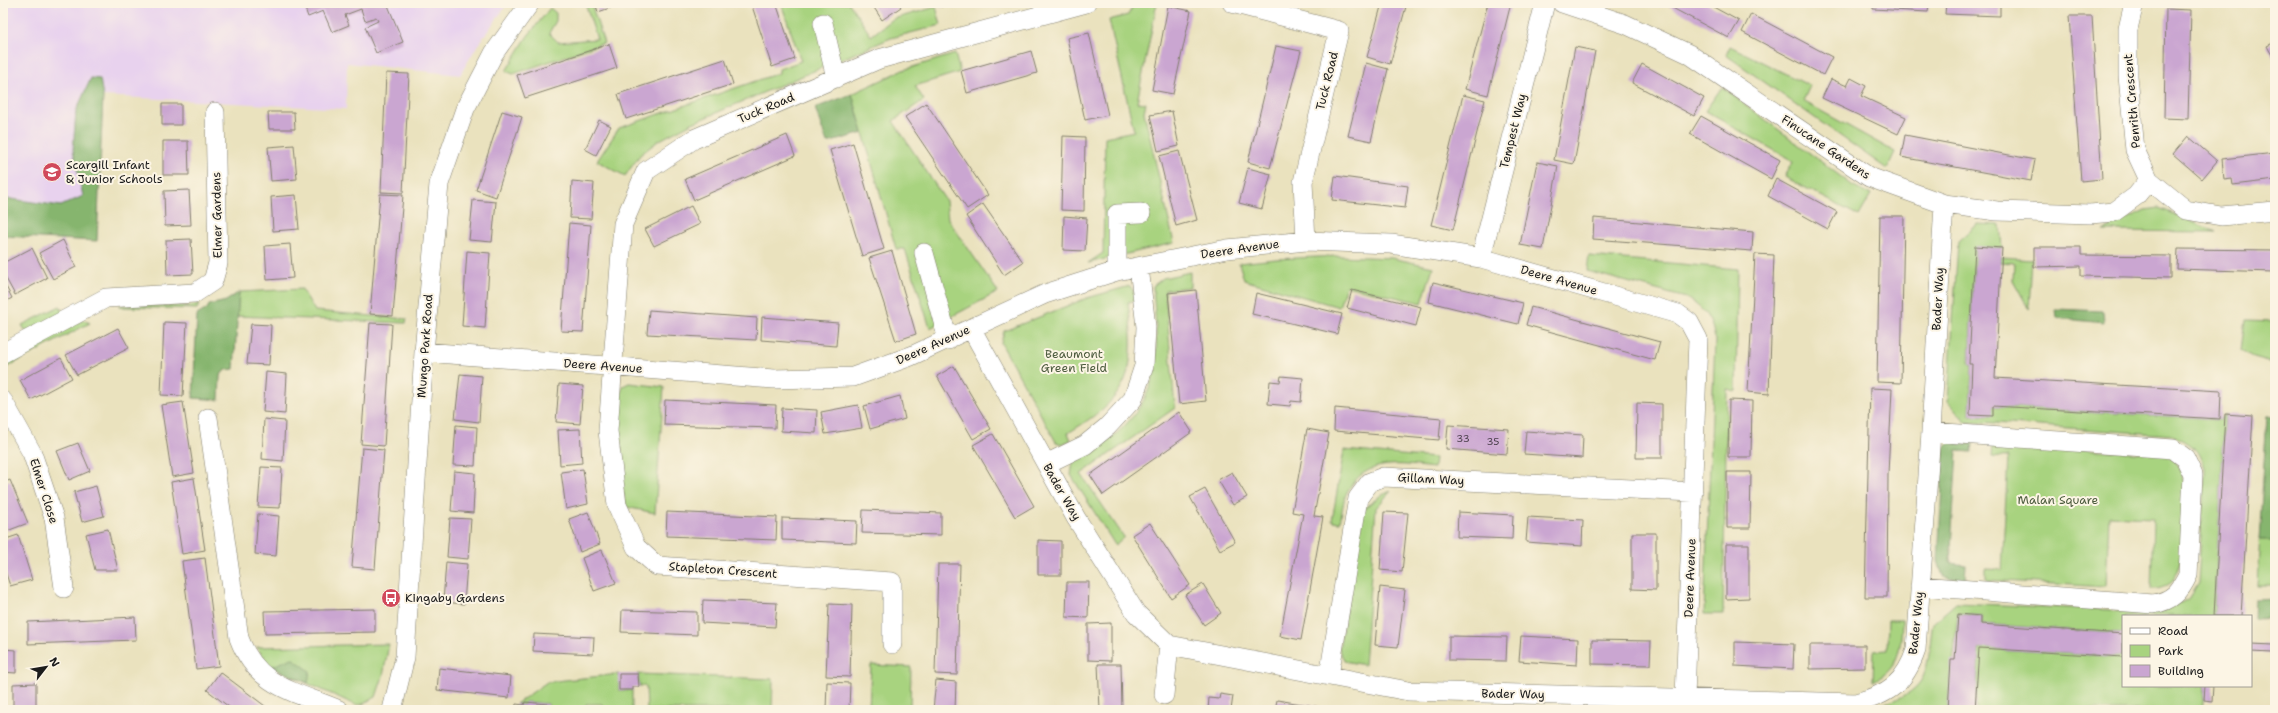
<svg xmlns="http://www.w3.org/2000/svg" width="2278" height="713" font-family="'Shantell Sans',sans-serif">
  <rect width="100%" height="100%" fill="#fcf5e5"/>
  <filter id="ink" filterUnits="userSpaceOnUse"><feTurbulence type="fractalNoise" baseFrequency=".025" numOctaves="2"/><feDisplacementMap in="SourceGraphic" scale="8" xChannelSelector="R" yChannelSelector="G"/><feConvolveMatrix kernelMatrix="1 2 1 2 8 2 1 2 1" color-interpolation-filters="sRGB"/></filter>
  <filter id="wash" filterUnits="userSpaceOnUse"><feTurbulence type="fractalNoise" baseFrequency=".012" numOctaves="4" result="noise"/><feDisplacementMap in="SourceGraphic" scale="16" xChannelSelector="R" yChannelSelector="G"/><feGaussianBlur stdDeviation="0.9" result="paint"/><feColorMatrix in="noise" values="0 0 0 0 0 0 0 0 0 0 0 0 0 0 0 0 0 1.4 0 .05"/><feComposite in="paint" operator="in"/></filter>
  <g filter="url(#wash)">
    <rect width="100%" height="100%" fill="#eae2be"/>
    <path fill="#e8d2ee" d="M3 3H508L477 46 460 75 347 63 346 109 103 96 97 241 3 236Z"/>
    <path fill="#a8d37f" stroke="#62784e" d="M585 3H591L604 43 513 74 506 71 527 37 550 8 556 13V21L549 33 558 42 597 39Z
      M781 3H849L871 36 893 19 936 7 941 25 891 38 690 124 658 141 640 155 625 176 597 161 619 128 779 73V69L801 61Z
      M1157 3 1137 102 1146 103 1144 112 1174 243 1088 263 1103 253 1105 137 1134 131 1109 20 1128 15 1133 6Z
      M1730 46 1810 86 1803 101 1895 152 1887 169 1726 55Z
      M955 54 960 72 915 86 924 100 893 121 946 201 948 219 998 292 930 328 905 249H896L852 94 903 70Z
      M1722 87 1852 185 1871 195 1859 216 1785 177 1793 161 1705 111Z
      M2160 208 2216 232 2103 231 2145 210Z
      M1977 224 2000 225 2002 248 1975 247 1969 364H1972L1970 415 1992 416 1993 406 2219 419 2225 414 2214 616H2123V634L1981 624V616L1958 614 1948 710H1858C1882 705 1917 698 1925 672 1930 657 1930 639 1933 623L1956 603 2159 612 2169 609 2188 599 2198 583 2205 472C2199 449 2193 444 2172 435L1965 421 1948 401 1958 241Z
      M1338 256 1392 258 1433 267 1422 303 1346 286 1339 307 1244 280 1239 263 1276 259Z
      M1589 256 1738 269 1736 391 1727 389 1723 614H1704L1715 341C1713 320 1704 308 1686 298L1587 271Z
      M2001 257 2032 259 2029 309 2013 280 2014 263 2001 262Z
      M1190 272V287L1165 290 1175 408 1081 474 1124 537 1115 545 1071 475 1073 461C1087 452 1104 444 1117 433 1166 389 1157 345 1153 286L1163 278Z
      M1130 286 1134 292 1136 301 1128 302C1137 373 1130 396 1068 433L1071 440 1062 444 1056 442 1001 343 1004 331 1087 298Z
      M302 289 315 311 407 319 406 323 237 316 239 292Z
      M200 303 197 309 120 307V305L191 306Z
      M60 306 63 313 26 332 22 325Z
      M83 320 90 323 3 369V361Z
      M2245 320 2275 321V364L2254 358 2241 350Z
      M629 383 664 387 655 513 626 507C619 468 610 425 623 386Z
      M2267 417H2275V585H2257Z
      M1993 444 2166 454 2176 461 2185 484 2181 561C2177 578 2169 590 2151 589L2153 518 2109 516 2106 587 1986 580V569L2002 570 2008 457 1992 456Z
      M1344 450 1435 458 1434 468C1401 464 1366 457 1347 492 1343 500 1342 513 1340 522L1332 521Z
      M1391 491 1376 508 1364 665 1344 661 1339 649 1364 508 1380 496Z
      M1888 620H1902C1901 646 1900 670 1873 681L1874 651 1887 650Z
      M389 644 383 676 376 697 363 704 356 705 271 667 265 662 257 647Z
      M1979 648 2123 657V686H2205L2202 710H1976Z
      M871 665 911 667 910 710 869 709Z
      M619 674V690H632V710H603V704H586V710H548V704L525 702 524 705 516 704 547 682Z
      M638 674 773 679 772 710H647L646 686H639Z
      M1143 705H1179L1178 710H1144Z"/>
    <path fill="#86b56e" stroke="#516845" d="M3 71 7 79 4 198 61 206 83 196 73 150 76 111 91 78 100 79 103 96 97 241 3 236Z
      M852 94 863 133 827 143 815 108Z
      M239 292 234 369 225 370 220 376 219 400 193 398 197 315 207 309 209 305 226 301Z
      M2056 309 2103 311 2104 323 2057 318Z
      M2267 417H2275V541H2259Z
      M1951 443H1973L1972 452 1957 451 1950 563 1966 565 1965 579H1951L1943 576 1938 561 1944 447Z
      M2275 598V617L2254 618 2255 599Z
      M292 658 310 671 308 683 271 667Z"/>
    <g id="blocks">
      <path fill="#caa6d1" d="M303 3H387L403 42 376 53 365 27 378 21 376 17 365 21 361 9 345 15 349 25 332 32 323 11 308 17Z
        M595 3H625L598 12Z
        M751 3H776L795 59 772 67Z
        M871 3H898L901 7 882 20Z
        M940 3H955L941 7Z
        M1382 3H1407L1390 64 1367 57Z
        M1488 3H1511L1488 95 1465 89Z
        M1663 3H1706L1739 21 1729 38Z
        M1873 3H1929L1928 12 1873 9Z
        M1946 3H2000V16L1945 14Z
        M1168 6 1191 11 1173 94 1152 90Z
        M2166 9 2191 10 2188 119 2164 118Z
        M1751 14 1832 57 1823 75 1742 32Z
        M2069 16H2092L2102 179 2081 181Z
        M1089 33 1108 115 1085 120 1067 38Z
        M2275 42V61L2267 46Z
        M609 44 617 68 525 98 517 75Z
        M1276 46 1301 51 1270 168 1248 162Z
        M1575 47 1595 51 1574 164 1554 160Z
        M1031 51 1037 73 967 93 961 71Z
        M725 59 733 84 626 119 618 94Z
        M1366 63 1388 69 1371 141 1348 136Z
        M1642 64 1704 98 1694 116 1632 83Z
        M386 73 409 74 403 193 381 192Z
        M1851 78 1866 86 1861 96 1906 117 1898 134 1822 98 1831 79 1847 86Z
        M1463 95 1485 100 1453 230 1431 225Z
        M926 103 988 195 967 209 905 117Z
        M162 104H181V125H162Z
        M502 111 522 117 496 197 476 190Z
        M1172 111 1179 146 1158 151 1150 115Z
        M268 112H294L295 129H269Z
        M1701 116 1780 160 1771 179 1690 134Z
        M599 120 611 126 596 155 585 149Z
        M787 135 795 156 694 200 685 179Z
        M1905 135 2035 160 2031 181 1901 157Z
        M1063 136 1085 137 1084 211 1061 210Z
        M2188 136 2217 161 2202 179 2173 154Z
        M163 141H188L189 175H163Z
        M853 143 884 249 862 256 830 150Z
        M294 145 297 179 271 181 268 147Z
        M1179 151 1197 220 1176 226 1159 156Z
        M2275 153V180L2233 185 2232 179 2224 180 2222 159Z
        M1537 162 1558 166 1543 249 1520 245Z
        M1248 168 1271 174 1262 209 1239 203Z
        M1335 176 1408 186 1405 208 1332 200Z
        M1776 179 1837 212 1828 229 1768 196Z
        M572 181 594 183 591 219 570 218Z
        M189 190 191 225 165 226 164 191Z
        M380 194 403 195 393 316 370 314Z
        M296 195 299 229 273 231 271 197Z
        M473 200 496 202 492 242 469 240Z
        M983 204 1023 262 1004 275 966 216Z
        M691 206 700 224 654 246 645 229Z
        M1064 216 1087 218 1085 251 1063 250Z
        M1880 216H1904L1901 383 1877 382Z
        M1594 218 1753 232 1752 251 1593 239Z
        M569 223 591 225 583 332 561 331Z
        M191 239 193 274 167 275 166 240Z
        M63 240 76 267 53 279 39 253Z
        M290 244 293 278 267 280 265 246Z
        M1975 246 2002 248 1995 378 2221 391 2220 419 1993 406V416L1970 415 1972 364H1969Z
        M2034 247H2081V255L2171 256V278L2081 276V266L2034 267Z
        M32 248 47 278 15 295 3 273V263Z
        M2178 249 2275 250V272L2177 269Z
        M467 251 490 253 485 328 462 326Z
        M892 251 916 334 896 341 869 258Z
        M1755 254 1774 255 1769 394 1748 392Z
        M3 281 12 298 3 303Z
        M1433 282 1523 303 1518 324 1429 302Z
        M1196 290 1206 401 1179 404 1168 293Z
        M1352 290 1421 307 1416 326 1347 308Z
        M1256 293 1342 314 1337 334 1252 314Z
        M1531 307 1660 342 1655 360 1526 325Z
        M649 310 757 318 756 340 647 334Z
        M762 317 838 323 836 346 761 340Z
        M164 322 187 323 183 396 161 395Z
        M370 323 392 324 384 446 361 444Z
        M251 324 271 325 269 365 247 364Z
        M118 328 129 348 77 375 66 355Z
        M61 358 72 378 31 400 20 380Z
        M954 366 991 429 973 439 937 376Z
        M266 372 287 374 285 414 263 412Z
        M460 374 482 376 479 422 455 419Z
        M1281 376 1303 378 1301 402 1291 401 1290 406 1268 404 1270 381 1280 382Z
        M559 384 583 386 580 424 556 422Z
        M1870 388 1892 389 1888 474 1887 597H1865Z
        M900 396 905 419 870 429 864 406Z
        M665 400 776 405 775 428 664 425Z
        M1729 400 1752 401 1751 457H1728Z
        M183 402 194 473 172 477 161 405Z
        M1637 403 1662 404V458H1636Z
        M858 405 862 428 825 434 821 412Z
        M782 408 817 410 816 433 781 431Z
        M1335 408 1441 418 1439 440 1334 431Z
        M1179 412 1192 432 1103 495 1090 475Z
        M2225 414 2253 416 2241 616H2214Z
        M264 419 285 421 283 461 262 459Z
        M456 425 477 427 475 466 453 465Z
        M1448 425 1509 429 1507 454 1446 449Z
        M580 429 582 463 560 465 558 430Z
        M1307 429 1329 433 1314 516 1323 517 1301 640 1280 636 1303 514 1292 512Z
        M1526 431 1583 435 1582 458 1524 454Z
        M993 434 1034 506 1015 517 973 445Z
        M78 443 90 471 69 480 57 451Z
        M362 448 384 450 375 569 352 567Z
        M261 467 282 468 280 508 258 507Z
        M583 469 588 504 566 509 561 472Z
        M454 471 475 473 473 513 451 511Z
        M1232 472 1247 497 1233 505 1218 480Z
        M1727 472H1751L1750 528H1727Z
        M194 478 205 550 182 554 171 482Z
        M10 480 28 523 7 531 3 523V483Z
        M96 486 104 516 82 522 74 492Z
        M1205 489 1235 542 1220 550 1190 497Z
        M863 510 941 513V535L862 533Z
        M588 512 600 544 580 552 569 519Z
        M667 512 777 517 776 540 666 536Z
        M1384 512 1408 513 1402 572 1380 570Z
        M1458 512 1513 515 1512 539 1457 537Z
        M258 514 279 516 276 556 255 554Z
        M1528 517 1583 520 1582 546 1526 542Z
        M450 518 471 519 468 559 447 557Z
        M782 518 857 521 856 543 782 540Z
        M1150 523 1190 585 1171 598 1132 535Z
        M108 529 118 570H95L86 534Z
        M1632 533H1656V590L1632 589Z
        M18 535 32 580 10 586 3 564V540Z
        M1038 540 1061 541V575H1038Z
        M1726 544H1749V598L1726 599Z
        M602 550 616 583 594 591 582 558Z
        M205 558 219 666 196 669 182 561Z
        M446 562 467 564 464 604 443 602Z
        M938 564H960L957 675 935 674Z
        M1067 582H1089L1088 618 1066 617Z
        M1203 584 1221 613 1204 625 1185 595Z
        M1380 587 1405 590 1398 647 1375 645Z
        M703 600 777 603 775 627 702 623Z
        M829 604 852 605 850 677 826 676Z
        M375 609V632L265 634 264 611Z
        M622 610 697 612V635L621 632Z
        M1958 614 1981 616V624L2123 634V657L1979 648 1975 710H1948L1951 660H1955Z
        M135 617 136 640 28 644V622Z
        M1111 623V661L1088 660V624Z
        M534 634 594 637 593 654 533 651Z
        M1449 636 1507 637 1506 661 1449 660Z
        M1521 636 1578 639 1577 665 1519 661Z
        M1592 640 1651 641 1650 665 1592 664Z
        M1735 642 1794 644 1793 669 1735 666Z
        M2251 644 2274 645 2273 653 2251 652Z
        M1810 645H1865V668L1810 669Z
        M3 649 16 650V673L3 672Z
        M1098 664H1121L1122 710H1100Z
        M439 668 511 676 509 698 437 690Z
        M220 672 265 706 271 710H233L207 690Z
        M619 674H638L639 687H633V690H619Z
        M936 680 956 682 955 710H933Z
        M827 682 850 683 849 710H826Z
        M36 683V710H13V684Z
        M2205 686H2213L2212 701 2204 700Z
        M1220 694 1233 696 1231 710H1208L1209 698 1219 699Z
        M1277 700 1333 709V710H1275Z
        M525 702 548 704V710H515L516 704 524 705Z"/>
    </g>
  </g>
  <g filter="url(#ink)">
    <use href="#blocks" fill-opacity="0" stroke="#837f6d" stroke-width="1"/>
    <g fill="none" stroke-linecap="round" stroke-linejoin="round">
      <g stroke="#837f6d" stroke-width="20">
        <path id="minor" d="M1232 3 1339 31 1303 182 1306 241
          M1562 3 1625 24 1689 54 1869 177 1944 204 1997 211 2090 214 2114 212 2136 196 2149 180
          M2134 3 2128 29V76L2135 150 2149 180 2186 210 2221 216 2275 211
          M823 23 836 78
          M924 253 948 340
          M1481 258 1545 3
          M1117 271V214L1141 213
          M971 328 1076 518 1136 613 1169 645 1408 691 1856 703C1889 694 1905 683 1916 650L1931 432 1944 204
          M424 352 774 379 853 377 911 356 1045 294 1117 271 1227 249 1306 241 1391 244 1481 258 1678 314 1689 322 1698 339 1685 698
          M3 353 106 298 195 293 213 281 218 263 215 112
          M3 401 32 453 54 518 64 588
          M208 418 239 638C257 687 294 691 339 710
          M1046 464 1085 445 1107 427 1133 399 1144 366 1146 327 1139 267
          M1920 586 2153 604C2172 601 2180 592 2188 575L2193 475 2185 458 2173 449 1931 432
          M892 644V582L657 566 636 547 617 505 608 431 623 224 646 171 694 139 879 59 1086 3
          M1329 676 1358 498 1370 482 1383 477 1693 492
          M1164 695 1169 645
          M392 710 405 657 424 352 439 184 465 109 494 53 530 3"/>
      </g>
      <use href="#minor" stroke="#fff" stroke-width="19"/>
    </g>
  </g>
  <defs>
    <g id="school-disc" transform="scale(1)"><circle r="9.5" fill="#d1495b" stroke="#fcf5e5"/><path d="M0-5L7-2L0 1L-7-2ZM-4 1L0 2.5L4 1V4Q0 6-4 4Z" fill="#fff"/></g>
    <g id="bus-disc" transform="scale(1)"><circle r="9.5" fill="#d1495b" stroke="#fcf5e5"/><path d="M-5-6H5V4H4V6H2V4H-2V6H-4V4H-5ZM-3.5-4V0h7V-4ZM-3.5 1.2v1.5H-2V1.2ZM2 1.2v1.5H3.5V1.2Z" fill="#fff"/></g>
  </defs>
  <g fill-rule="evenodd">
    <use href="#school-disc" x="52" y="172"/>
    <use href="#bus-disc" x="391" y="598"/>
  </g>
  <g text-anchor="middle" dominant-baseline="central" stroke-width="4" stroke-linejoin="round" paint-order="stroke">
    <g font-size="10" fill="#483e49">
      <text x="1463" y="438">33</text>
      <text x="1493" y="441">35</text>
    </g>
    <g font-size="12" fill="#1c1c1c" stroke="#fcf5e5">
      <text transform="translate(1327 81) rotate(-76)">Tuck Road</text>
      <text transform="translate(2132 101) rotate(-95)">Penrith Crescent</text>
      <text transform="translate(766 108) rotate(-23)">Tuck Road</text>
      <text transform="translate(1513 131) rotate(-76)">Tempest Way</text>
      <text transform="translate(1826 147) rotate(34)">Finucane Gardens</text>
      <text transform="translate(217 215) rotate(-91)">Elmer Gardens</text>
      <text transform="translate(1240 249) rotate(-8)">Deere Avenue</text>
      <text transform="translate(1559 280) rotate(16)">Deere Avenue</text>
      <text transform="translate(1938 299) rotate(-87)">Bader Way</text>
      <text transform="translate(933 345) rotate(-24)">Deere Avenue</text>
      <text transform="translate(425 346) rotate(-86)">Mungo Park Road</text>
      <text transform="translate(603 366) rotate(4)">Deere Avenue</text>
      <text transform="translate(1431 479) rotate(3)">Gillam Way</text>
      <text transform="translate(44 491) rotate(72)">Elmer Close</text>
      <text transform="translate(1062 492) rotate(60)">Bader Way</text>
      <text transform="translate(723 570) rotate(4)">Stapleton Crescent</text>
      <text transform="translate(1690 578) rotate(-88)">Deere Avenue</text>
      <text transform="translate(1916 623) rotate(-84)">Bader Way</text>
      <text transform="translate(1513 694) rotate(1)">Bader Way</text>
    </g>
    <g font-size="12" fill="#1c1c1c" stroke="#fcf5e5" text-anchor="start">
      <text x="66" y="165">Scargill Infant<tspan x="66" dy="14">&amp; Junior Schools</tspan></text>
      <text x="405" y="598">Kingaby Gardens</text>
    </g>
    <g font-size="12" fill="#4d5c3f" stroke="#fcf5e5">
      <text x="1074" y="354">Beaumont<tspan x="1074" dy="14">Green Field</tspan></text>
      <text x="2058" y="500">Malan Square</text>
    </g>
  </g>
  <rect width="2278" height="713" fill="none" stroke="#fcf5e5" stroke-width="16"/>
  <rect x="2122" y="615" width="130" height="72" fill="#fcf5e5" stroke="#a29e95"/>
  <rect x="2130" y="628" width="20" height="6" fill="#ffffff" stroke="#a29e95"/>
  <text x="2158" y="635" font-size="12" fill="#1c1c1c">Road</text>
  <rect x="2130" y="645" width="20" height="12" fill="#a8d37f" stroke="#a29e95"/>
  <text x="2158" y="655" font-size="12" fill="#1c1c1c">Park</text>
  <rect x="2130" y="665" width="20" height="12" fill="#caa6d1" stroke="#a29e95"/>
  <text x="2158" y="675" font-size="12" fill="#1c1c1c">Building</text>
  <g transform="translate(46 667) rotate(59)" stroke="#fcf5e5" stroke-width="3" paint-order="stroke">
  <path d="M0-3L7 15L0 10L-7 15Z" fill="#1c1c1c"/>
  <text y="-6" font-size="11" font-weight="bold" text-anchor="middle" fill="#1c1c1c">N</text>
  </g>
</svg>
